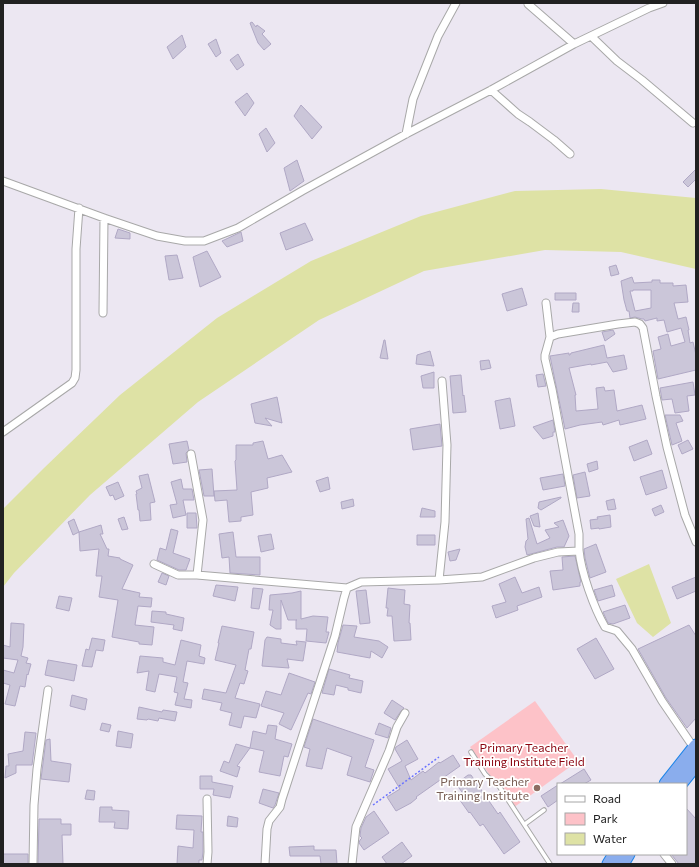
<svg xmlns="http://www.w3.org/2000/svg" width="699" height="867" font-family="Commissioner,sans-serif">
  <rect width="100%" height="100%" fill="#ece7f2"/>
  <path fill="#fdc2c8" d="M535 701 578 761 513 808 470 747Z"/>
  <path fill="#dee2a5" d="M601 189 696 198V269L621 252 545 250 424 271 319 320 198 402 90 495 14 573 3 587V509L44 468 120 395 217 318 311 261 421 216 515 191Z
    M649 564 671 623 653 637 637 623 616 579Z"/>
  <path fill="#cbc6d9" stroke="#b0a8c5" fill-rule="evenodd" d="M252 22 256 27 257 25 265 31 262 34 271 44 264 50 258 43 250 23Z
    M182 35 186 47 173 59 167 47Z
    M216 39 221 53 216 57 208 44Z
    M238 54 244 65 237 70 230 60Z
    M247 93 254 103 245 116 235 102Z
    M301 105 322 127 312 139 294 116Z
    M266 128 275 143 267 152 259 134Z
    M297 160 304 181 290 191 284 168Z
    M696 169V179L688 187 683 182Z
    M305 223 313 240 286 250 280 233Z
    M118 229 130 233V239L115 238Z
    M241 232 243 241 227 247 222 241Z
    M207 251 221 277 200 287 193 257Z
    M177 255 183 278 169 280 165 256Z
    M616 265 619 274 611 276 609 267Z
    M632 277 634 283 652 282V280H660V283H673V286L686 285 688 302 674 303 678 319 686 317 689 330H688L690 343 693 342 696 355V370L658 379 653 351 661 349 658 337 668 334 671 346 685 342 681 328 667 332 664 320 657 321V318L645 321 644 319H642L635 317 630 318 629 311H627L624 300 621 281ZM633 290H651V308L635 311 630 291H633Z
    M522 288 527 305 507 311 502 294Z
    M555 293H576V300H555Z
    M573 303H579V312H572Z
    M613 330 615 334 605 341 602 332Z
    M384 340H385L388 359 380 358Z
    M604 345 607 358 624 355 627 369 613 372 607 362 591 365V364L569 368 576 395H575L576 411 598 409 596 388 604 387 605 391 614 390 617 411 642 405 646 419 620 425 619 420 603 425 602 422 580 425 565 429 550 356 569 353V355H570L571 353Z
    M430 351 434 366 416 364 417 355Z
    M489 360 491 368 481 370 480 361Z
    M434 372V388H423L421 376Z
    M543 374 546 386 538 387 536 375Z
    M461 375 463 396 464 395 466 412 453 413 450 376Z
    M693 382 695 395 687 396 689 411 675 413 672 399 662 400 660 388Z
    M277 397 279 407 282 423 265 418 272 426 255 423 251 404Z
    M510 398 515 426 500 429 495 401Z
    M665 415H680L683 421 676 423 682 441 672 445Z
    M553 420 555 432H553V436L543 439 533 427Z
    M440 424 442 446 413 450 410 429Z
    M647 440 652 454 634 461 629 447Z
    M688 440 693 449 682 454 678 445Z
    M187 441 189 450 186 453 187 462 173 464 169 444Z
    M263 441 268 459 282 455 292 472 267 478 268 488 251 492 253 515 241 517V521L229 522 227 500 215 501 214 491 237 490 235 461 236 460V445H253V443Z
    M597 461 598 469 589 472 587 464Z
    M212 469 214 496H204L199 470Z
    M662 470 667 488 646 495 640 477Z
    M585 472 590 496 577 498 573 475Z
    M148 474 155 502 150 503 151 520 140 521 139 510H138L136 494H137L136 491 142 488 139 476Z
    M563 474 565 486 543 490 540 478Z
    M328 477 330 489 320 492 316 481Z
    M181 479 183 489H192L194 500H183L186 515 173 518 170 505 177 504 171 482Z
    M118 482 124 496 115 500 113 495 110 496 106 487Z
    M561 497V498L541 510 538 508 539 502Z
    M353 499 354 506 342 509 341 502Z
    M614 499 616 509 608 510 606 501Z
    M661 505 664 512 655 516 652 509Z
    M422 508 435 511V517H420Z
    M187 513H196L197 528H187Z
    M538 513 540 527 534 526 530 516Z
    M610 515 611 527 599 529V528L591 529 590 520 598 519 597 517Z
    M124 517 128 529 122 530 118 519Z
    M529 518 537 544 550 538 545 530 559 527 554 523 563 520 569 536 564 547H557L527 555 525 547 526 541 528 539 526 519Z
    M74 519 79 532 101 525 103 534H100L107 549H109L108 556 120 558V559L133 565 122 589 140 593 139 597 152 598 151 607 138 606 135 625 154 627 152 645 139 644V642L112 637 118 600 99 597 102 576H96L99 549 80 551 79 532 73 535 68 522Z
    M171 529 178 531 173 553 190 559 186 570H179L157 560 160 548 166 550Z
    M233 532 236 557H260V575L230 573 229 557 222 558 219 534Z
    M271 534 274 549 261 552 258 536Z
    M417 535H435V545H417Z
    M596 544 606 572 590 578 585 558 584 549Z
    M460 549 456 560 450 561 448 552Z
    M575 556 581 582H580V586L553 590 550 571 563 570 562 557Z
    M162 573 169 576 166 585 158 582Z
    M515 577 522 593 539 587 542 597 517 606 518 610 496 618 492 606 506 602 499 584Z
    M696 577V591L677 599 672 587Z
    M216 585 238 587 235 601 213 596Z
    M612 585 615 596 598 601 594 590Z
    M253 588 263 589 259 609 251 608Z
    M388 588 405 590 404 604 410 605 409 623H410L411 640 394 641 392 616H387L388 608H386Z
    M366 590 370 623 360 624 356 591Z
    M301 591V619L313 616 328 617 326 632H329L326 643 306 641 307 629H296V620H297H288L281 600V629H276L270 625 273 610H269L270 595 292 593Z
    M59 596 72 598 69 611 56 608Z
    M625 605 630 618 613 624 608 623 603 612Z
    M152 611 166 612V614L184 618 182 631 173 629 174 625 151 622Z
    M11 623 24 624 23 647 21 656 28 658 26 663 31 664 28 675 27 674 25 687 20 686 15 706 5 704 10 685 3 683V670L14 673 18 660 3 658V645L10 647Z
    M343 625 357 626 354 637 379 641 388 647 382 658 371 651 370 658 337 652 338 643Z
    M689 625 696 636V718L687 728 666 698 638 649Z
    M222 626 254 632 251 649H249L245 670 248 671 244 684 240 683 235 698 260 704 256 718 244 716 241 728 229 725 232 713 220 710 222 703 202 699 204 689 226 693 236 665 215 660 219 643H218Z
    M267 637 281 639V643L297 645 296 641 306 642 303 661 287 659 289 668 262 666 265 640Z
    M92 638 105 640 103 651 96 650 92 667 82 666 86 649 89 650Z
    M596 638 614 669 595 679 577 649Z
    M181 640 201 645 199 656 205 658 204 664 187 661 183 682 188 683 184 699 192 700 191 708 175 705 178 693 174 692 177 677 159 674 155 692 146 690 149 671 137 673 140 656 163 658V662L175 665Z
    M48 660 77 665 74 681 45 675Z
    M329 669 350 675 349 678 363 681 361 693 348 690V688L336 685 334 695 322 693Z
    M289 673 315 682 311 694 308 693 291 730 279 724 284 713 261 706 266 691 281 695Z
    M72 695 87 699 85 710 70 706Z
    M392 700 404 708 401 711 395 720 384 713Z
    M139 707 162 712 163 710 177 712 175 721 159 718 158 721 148 719 147 720 137 719Z
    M313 719 374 740 365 767 374 770 370 782 347 775 352 757 327 748 322 769 306 766 310 749 304 747Z
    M102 723 111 725 109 732 100 730Z
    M379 723 391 728 388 738 375 734Z
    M268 725 277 726 275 739 292 744 288 757 284 756 280 776 259 772 264 751 250 748 253 731 266 734Z
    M118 731 133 734 131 748 116 746Z
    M25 732 36 733 32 765H16V773L5 778 6 766H9L8 754 23 751Z
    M50 739 51 761 71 764 69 782 41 779 46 740Z
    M407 740 418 759 405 766 411 780 423 771 425 773 439 762 440 763 453 755 460 766 416 797 417 798 411 803 396 811 387 797 400 789 388 769 402 761 395 749 396 747Z
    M236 744 250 748 237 766 240 767 237 777 220 771 224 761 229 763Z
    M584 769 591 780 584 784H560Z
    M468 775H471L498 814 500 812 520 842 504 854 483 824 480 826 470 812 469 813 457 796 462 792 456 784Z
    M200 776H212V782L233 786 230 798 213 795 214 789H200Z
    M558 785V800L548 807 541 796Z
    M263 789 279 793 275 805 273 808 259 803Z
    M87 790 95 791 94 800 85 799Z
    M100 807H112V810L129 811 128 829 114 828 115 822H99Z
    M686 808 696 819V864H679L671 854H686Z
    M374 811 389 833 364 850 359 843 360 840 362 838 360 836 361 828 366 817Z
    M177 815 202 816 201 832H203V852L202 860H199V864H177L178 846 193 848 194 830 176 829Z
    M228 816 238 818 237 827 227 826Z
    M39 819H61V824H71V835H62L63 864H38Z
    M402 842 412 856 401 864H387L382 857Z
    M314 846V850H336L337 864H321L320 856H290L289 847Z
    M3 854H28V864H3Z"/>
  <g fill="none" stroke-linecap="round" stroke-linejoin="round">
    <g stroke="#a8a8a8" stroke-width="5.5">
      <path id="lane" d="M471 752 485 774 490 779 499 786 550 864
        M525 824 544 810"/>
    </g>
    <g stroke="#a8a8a8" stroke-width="9">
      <path id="street" d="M528 4 574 44
        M591 36 617 61 642 80 693 123
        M491 90 518 114 530 122 554 140 570 154
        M406 134 413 99 438 36 456 3
        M3 181 104 218 157 236 185 241H204L238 228 302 191 406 134 491 90 574 44 649 8 663 3
        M546 303 550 337
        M103 313 104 218
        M3 432 72 383 75 378 76 370V249L79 208
        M191 454 203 520 197 575
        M154 564 178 575H197L347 588
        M439 580 445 522 447 445 442 381
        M694 748 662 701 632 649 617 631 605 627C594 608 581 572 579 550 579 545 579 539 579 534L552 389 545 359V355L550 337 558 334 618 324 635 322 640 324 643 328 656 396 667 447 685 515 696 542
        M664 854 672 864
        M33 864 34 805 37 769 48 690
        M207 864 208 852 207 799
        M265 864 267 829 269 821 280 807 282 799 335 636 344 598 347 588 361 582 439 580 482 577 534 558 558 552 579 551
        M352 864 355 836 356 827 389 751 397 727 405 713"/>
    </g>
    <g stroke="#1c84e8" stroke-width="15">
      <path id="highway" d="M666 784 696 746
        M680 784 696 764
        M609 864 615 854
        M622 864 628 854"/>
    </g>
    <path stroke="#6b74ff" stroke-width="1.5" stroke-dasharray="2 2" stroke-linecap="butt" d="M373 805 439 757"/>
    <use href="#lane" stroke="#fff" stroke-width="3.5"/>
    <use href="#street" stroke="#fff" stroke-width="7"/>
    <use href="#highway" stroke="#8aaded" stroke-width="13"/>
  </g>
  <circle fill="#8d6e63" stroke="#fff" stroke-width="1.5" cx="537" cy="788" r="4"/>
  <g text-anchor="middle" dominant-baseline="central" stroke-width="3.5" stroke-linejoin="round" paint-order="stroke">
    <g font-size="12" fill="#8a040f" stroke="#fff">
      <text x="524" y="747">Primary Teacher<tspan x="524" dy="14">Training Institute Field</tspan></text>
    </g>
    <g font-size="12" fill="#785e54" stroke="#fff" text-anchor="end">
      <text x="529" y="781">Primary Teacher<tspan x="529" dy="14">Training Institute</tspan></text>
    </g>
  </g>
  <rect width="699" height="867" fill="none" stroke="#212121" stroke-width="8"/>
  <rect x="557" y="783" width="130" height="72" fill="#ffffff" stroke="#a6a6a6"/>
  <rect x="565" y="796" width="20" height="6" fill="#ffffff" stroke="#a6a6a6"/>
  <text x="593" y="803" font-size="12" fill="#212121">Road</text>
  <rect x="565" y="813" width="20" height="12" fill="#fdc2c8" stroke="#a6a6a6"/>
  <text x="593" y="823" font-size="12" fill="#212121">Park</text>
  <rect x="565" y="833" width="20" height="12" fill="#dee2a5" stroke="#a6a6a6"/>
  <text x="593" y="843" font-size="12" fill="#212121">Water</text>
</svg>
